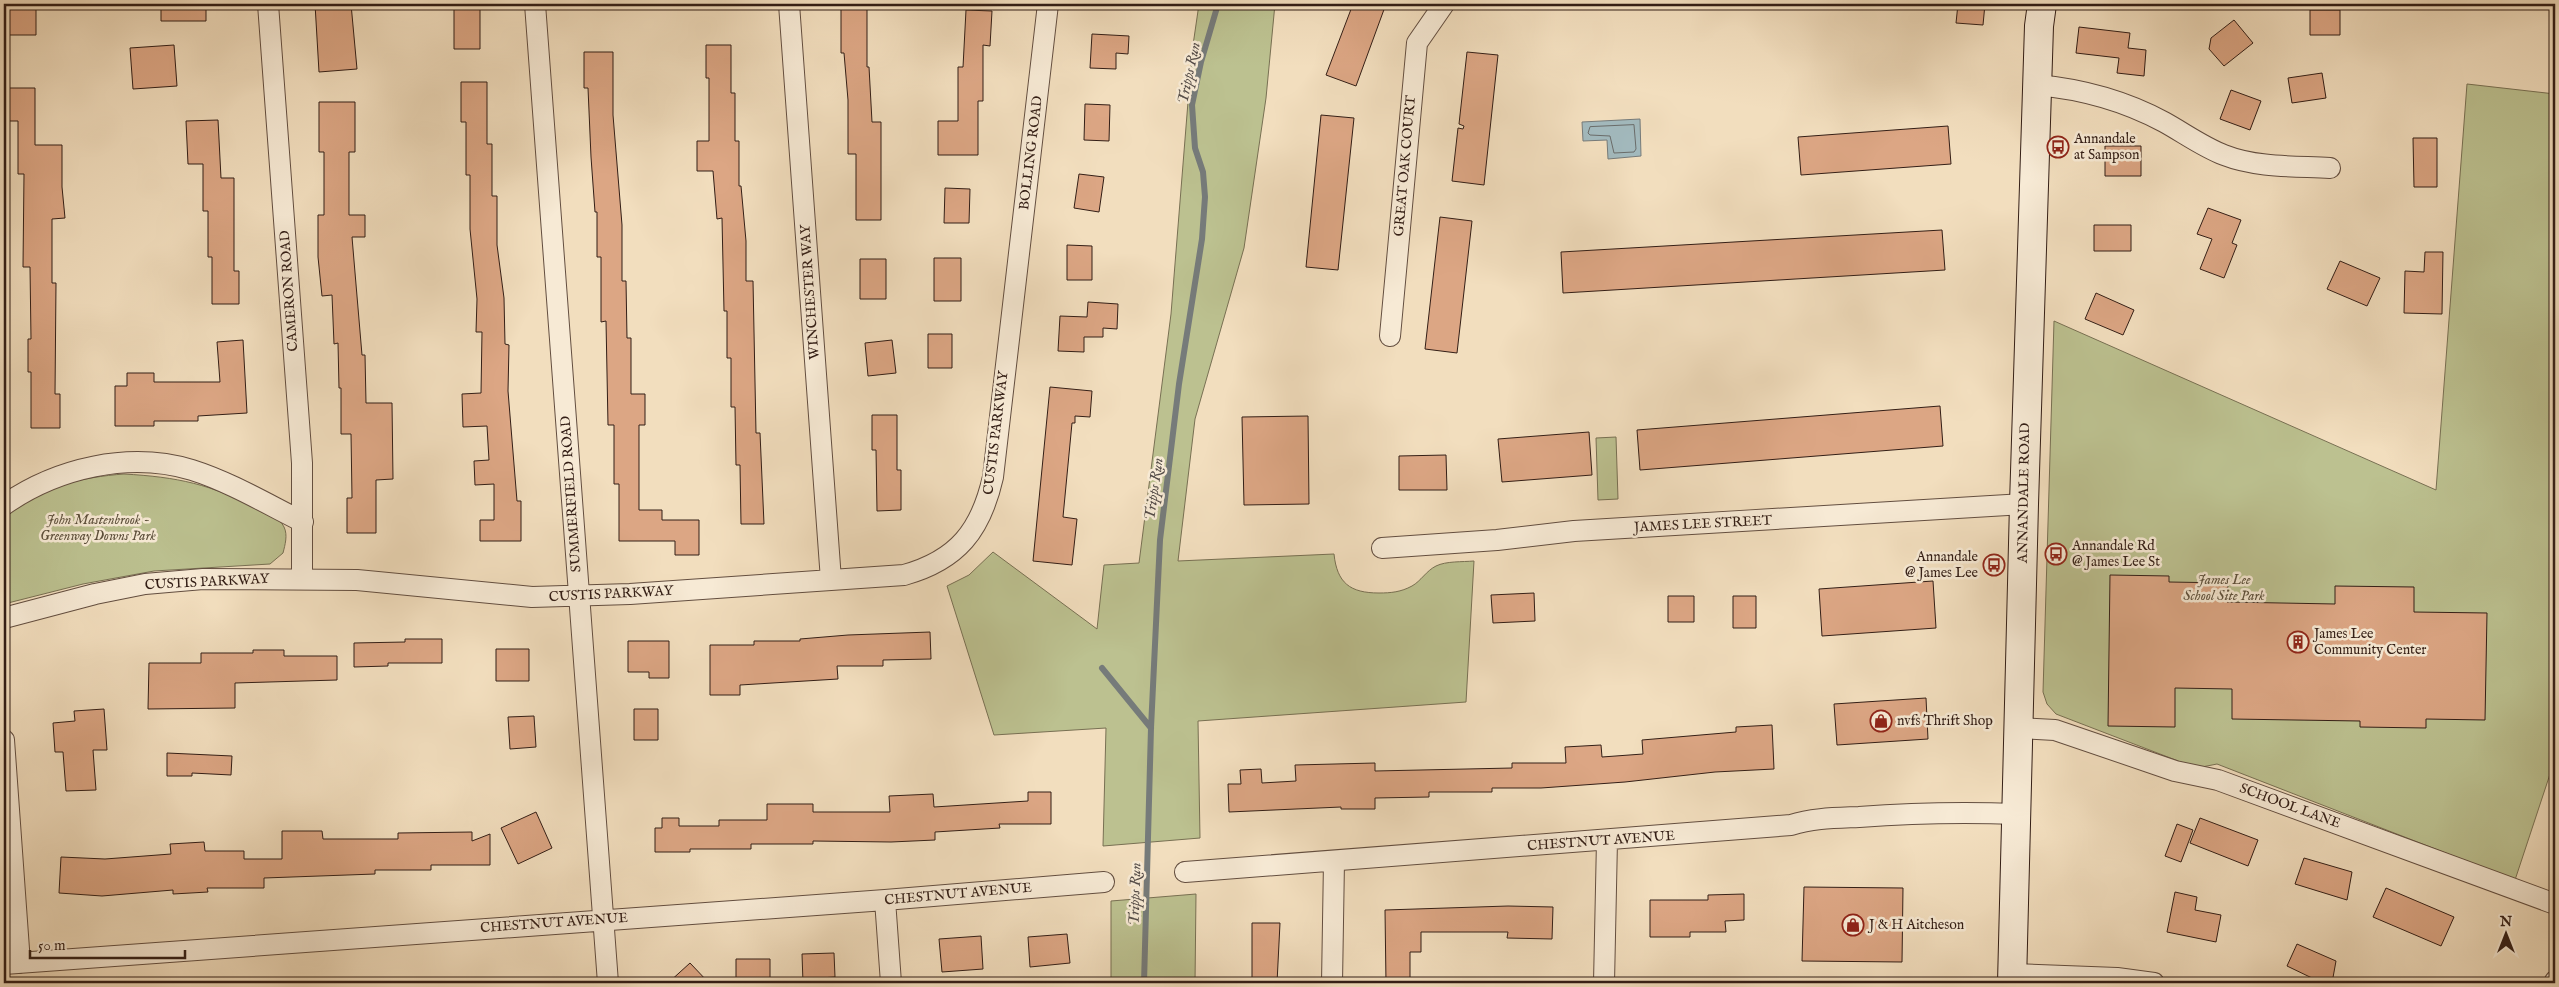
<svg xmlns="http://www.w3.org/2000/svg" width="2559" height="987" font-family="'IM FELL English',serif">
  <rect width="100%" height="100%" fill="#f2debe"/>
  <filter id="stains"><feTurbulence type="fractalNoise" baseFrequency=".004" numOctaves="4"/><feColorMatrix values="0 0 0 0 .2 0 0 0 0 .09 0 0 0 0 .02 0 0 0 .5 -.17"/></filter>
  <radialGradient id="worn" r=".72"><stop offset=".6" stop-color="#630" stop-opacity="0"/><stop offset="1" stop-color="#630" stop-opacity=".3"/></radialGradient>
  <path fill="#bcc190" stroke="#787053" d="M1199 4H1275L1266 98 1244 248 1195 419 1178 561 1334 554C1337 583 1350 593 1379 593 1391 593 1401 592 1412 586 1421 581 1426 571 1436 566 1446 561 1462 562 1474 561L1466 702 1198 721 1200 838 1103 846 1106 728 994 735 947 586 969 575 993 552 1097 629 1104 565 1139 563 1171 314 1192 52Z
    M2467 84 2555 94V759L2515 880 2217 764 2202 767 2186 764 2056 714 2047 704 2043 692 2054 321 2436 490Z
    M1616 437 1618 499 1598 500 1596 438Z
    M124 474C177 477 212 484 259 510 268 514 280 518 284 527 288 535 285 545 283 553L270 564 154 571 83 584 4 604V516C35 487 83 477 124 474Z
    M1196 894 1195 983H1111V901Z"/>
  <path fill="#a2b9bd" stroke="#767b7a" d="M1640 119 1641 156 1608 159 1607 140 1583 141 1582 122Z"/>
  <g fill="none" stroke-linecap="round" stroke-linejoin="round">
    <path stroke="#6a6c6a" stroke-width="1" d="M1634 125 1636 149 1634 152 1614 153 1610 136 1590 135 1588 133 1590 127Z"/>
    <path stroke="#767b7a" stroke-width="6" d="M1102 668 1151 728
      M1144 983 1151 728 1160 540 1179 384 1202 239 1205 197 1203 172 1195 148 1192 105 1201 62 1218 4"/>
  </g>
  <path fill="#dca684" stroke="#331e16" d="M161 4H206V21H161Z
    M315 4H351L357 69 319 72Z
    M454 4H480V49H454Z
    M1353 4H1386L1356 86 1326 75Z
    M1958 4H1985L1983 25 1956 23Z
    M4 5H36V35H4Z
    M841 8H867V67H869L872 122H881V220H856V154H848V100L844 53H841Z
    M966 10 992 11 990 46 983 45V101H978V155H938V121H958V67H963Z
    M2310 10H2340V35H2310Z
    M2234 20 2253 43 2224 66 2209 49 2211 38Z
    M2079 27 2130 33 2128 48 2146 50 2144 76 2117 73 2119 58 2076 53Z
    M1092 34 1129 36 1128 54 1116 53V69L1090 68Z
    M174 45 177 86 133 89 130 48Z
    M706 45H731V93H735V141H739V186H741L746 241V281H753L756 433H760L764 524H741L740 465H736L735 407H731V358H727V311H724L722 218 717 219 713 171H697V141H709V78H706Z
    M584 52H613V115L622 225V281H626L627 338H631V394H645V425H639V510H662V520H699V555H675V541H619V484H614V425H608L606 321 601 322V257H597V212H595L591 157 588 88H584Z
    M1467 52 1498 55 1484 185 1452 181 1458 128 1463 129 1464 126 1459 124Z
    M2322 73 2326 98 2292 103 2288 78Z
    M461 82H487V144H492V196H497V245L504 298 505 344 509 345 508 391 517 501H521V541H480V520H494V484L475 485 474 461 489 460 487 426 463 427 462 394 481 393 482 332H476L477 299 470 229V175H466V122H461Z
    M9 88H35V145H62V187L65 218 52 219V283H56L55 394H60V428H31V372H28V339H31L30 267H23L24 174H18V121H9Z
    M2231 90 2261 101 2250 130 2220 119Z
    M319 102H355V152H349V215H365V237H352L362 355H365L366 403H392L393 479 376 480V533H347V498H352L351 434H341V388H339L338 343 334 344 332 295 322 296 318 257V215H324V152H319Z
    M1085 104 1110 105 1109 141 1084 140Z
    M1321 115 1354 118 1338 270 1306 267Z
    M218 120 221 178H234V271H239V304H212V257H208V211H203V164H188L186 121Z
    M1948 126 1951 164 1801 175 1798 137Z
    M2413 138H2437V187H2414Z
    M2105 146H2141V176H2105Z
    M1079 174 1104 177 1099 212 1074 208Z
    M945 188 970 189 969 223H944Z
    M2208 208 2241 220 2232 243 2237 245 2224 278 2200 269 2212 239 2197 234Z
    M1440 217 1472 221 1457 353 1425 349Z
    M2094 225H2131V251H2094Z
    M1942 230 1945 270 1563 293 1561 252Z
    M1067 245 1092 246V280H1067Z
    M2425 252H2443L2442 314 2404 313 2405 271 2424 272Z
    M934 258H961V301H934Z
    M860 259H886V299H860Z
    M2340 261 2380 278 2367 306 2327 289Z
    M2096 293 2134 310 2123 335 2085 319Z
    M1088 302 1118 304 1117 329 1103 328V337H1084V352L1058 351 1060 316 1087 317Z
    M928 334H952V368H928Z
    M243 340 247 413 198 416V421H154V426H115V386H127V373H154V382H220L217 342Z
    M892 340 896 373 868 376 865 343Z
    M1050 387 1092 391 1090 417 1075 416V423H1072L1063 517 1077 519 1072 565 1033 561Z
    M1940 406 1943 446 1640 470 1637 430Z
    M872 415H897V470H901V510L877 511 876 450H872Z
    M1308 416 1309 504 1244 505 1242 417Z
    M1589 432 1592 475 1502 482 1498 439Z
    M1446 455 1447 490H1399V456Z
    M2110 575 2169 576V582L2228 583 2227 602 2335 604V586L2414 587V612L2487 613 2485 720 2426 719V728L2360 727V721L2232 719V689L2175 688V727L2108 726Z
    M1933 581 1936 628 1822 636 1819 589Z
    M1534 593 1535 621 1493 623 1491 595Z
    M1668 596H1694V622H1668Z
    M1733 596H1756V628H1733Z
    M930 632 931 659 883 660V666H837L838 679 740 685V695H710V645H754V641H800V639L848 635Z
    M405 639H442V663H388V666L354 667V643L405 642Z
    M628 641H669V678H649V672H628Z
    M496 649H529V681H496Z
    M253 650H284V656H337V680L235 683V708L148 709 149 663H201V653H253Z
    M1926 698 1928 739 1837 745 1834 704Z
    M104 709 107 750H93L96 790 66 791 63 752H55L53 723 75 721 74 711Z
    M634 709H658V740H634Z
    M534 716 536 747 510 749 508 717Z
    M1772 725 1774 769 1715 772 1625 782 1541 788H1492V792H1429V797L1375 798V809H1341V807L1229 812 1228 784H1241L1240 770 1261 769 1262 783 1296 781 1295 765 1375 763V771L1512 768V763H1566L1565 747 1601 745 1602 757 1643 754 1642 740 1736 732V727Z
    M167 753 232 756 231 775 192 773V776H167Z
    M1028 792H1051V824H999L1000 828 935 832V840L891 842 813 841V844H751V849H690V852H655V828H662V818H679V826H719V820H767V804H813V812H890L889 796 933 794 934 807 1028 801Z
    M536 812 552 848 518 864 501 828Z
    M2200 818 2258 840 2248 866 2190 843Z
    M2177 824 2193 830 2181 862 2165 856Z
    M282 831H322L323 839H398V833L472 832V841L490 834V865H431V870H375V874L264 878V888H207L208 892 173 894V890L102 896 59 893 61 857 105 859 171 854 170 844 204 842 205 851H244V859H282Z
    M2304 858 2352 872 2347 900 2295 884Z
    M1804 887 1903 888 1902 962 1802 961Z
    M2386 888 2454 917 2441 946 2373 917Z
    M2175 892 2197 897 2195 910 2221 915 2216 942 2167 932Z
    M1744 894V920L1725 921 1726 932H1690V937H1650V900H1708V895Z
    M1508 906 1553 907 1552 939 1507 938 1508 932H1421V952H1410V983H1386L1385 910Z
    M1252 923H1280L1277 983H1252Z
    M1067 934 1070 963 1030 967 1028 937Z
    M981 936 983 969 942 972 939 939Z
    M2297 944 2336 961 2332 983H2309L2312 978 2287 966Z
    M834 953 835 977 820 978V983H803L802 954Z
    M736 959H770V983H736Z
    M690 963 709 983H668Z"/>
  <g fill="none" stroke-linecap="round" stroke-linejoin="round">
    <g stroke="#634e40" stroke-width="22">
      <path id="minor" d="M268 4 302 463V578
        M535 4 608 983
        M789 4 831 580
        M2037 85C2081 89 2125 101 2164 122 2184 133 2203 147 2224 155 2257 168 2296 166 2330 168
        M1390 336 1417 43 1444 4
        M4 505C57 468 129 451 192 470 230 482 267 504 303 522
        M1382 548 1497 540 1574 531 2024 504
        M4 618 95 594 145 584 203 579 357 580 532 597 630 594 904 575C958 560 981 530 993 477L1048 4
        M2019 728 2055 730 2175 771 2218 780 2555 904
        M4 740 20 963
        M1185 872 1791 825C1813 818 1836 818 1859 817 1912 813 1964 812 2017 814
        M885 900 891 983
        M4 964 885 900 1104 882
        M2013 974 2117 978 2154 983
        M1332 983 1334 861
        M1604 983 1607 840
        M2554 983 2555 981"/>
    </g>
    <g stroke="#331e16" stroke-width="30">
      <path id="secondary" d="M2012 983 2024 504 2039 26 2042 4"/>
    </g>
    <use href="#minor" stroke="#f7ead5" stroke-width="20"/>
    <use href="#secondary" stroke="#f7ead5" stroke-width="28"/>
  </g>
  <defs>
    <g id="bus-ring" transform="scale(1.125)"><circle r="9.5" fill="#f7ead5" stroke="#8f2418" stroke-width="1.5"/><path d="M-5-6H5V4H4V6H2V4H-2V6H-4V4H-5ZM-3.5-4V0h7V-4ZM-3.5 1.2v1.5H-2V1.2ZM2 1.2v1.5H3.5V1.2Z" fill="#8f2418"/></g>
    <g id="building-ring" transform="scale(1.125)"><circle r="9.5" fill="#f7ead5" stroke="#8f2418" stroke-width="1.5"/><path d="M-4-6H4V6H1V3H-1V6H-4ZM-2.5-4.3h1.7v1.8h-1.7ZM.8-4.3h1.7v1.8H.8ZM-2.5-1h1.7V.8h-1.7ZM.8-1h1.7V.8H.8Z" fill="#8f2418"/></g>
    <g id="shop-ring" transform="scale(1.125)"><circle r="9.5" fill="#f7ead5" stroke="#8f2418" stroke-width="1.5"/><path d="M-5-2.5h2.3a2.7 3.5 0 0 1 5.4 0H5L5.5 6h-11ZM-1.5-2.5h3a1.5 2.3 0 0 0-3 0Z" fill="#8f2418"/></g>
  </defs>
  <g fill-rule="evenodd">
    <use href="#bus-ring" x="2058" y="147"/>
    <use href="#bus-ring" x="2056" y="554"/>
    <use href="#bus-ring" x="1994" y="565"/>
    <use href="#building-ring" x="2298" y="642"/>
    <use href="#shop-ring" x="1881" y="721"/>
    <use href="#shop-ring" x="1853" y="925"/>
  </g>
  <g text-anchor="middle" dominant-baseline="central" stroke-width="5" stroke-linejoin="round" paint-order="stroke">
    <g font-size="14" fill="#331e16" stroke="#f7ead5" text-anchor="start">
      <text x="2074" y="139">Annandale<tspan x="2074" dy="16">at Sampson</tspan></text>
      <text x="2072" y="546">Annandale Rd<tspan x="2072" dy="16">@ James Lee St</tspan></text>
      <text x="1978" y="557" text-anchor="end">Annandale<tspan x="1978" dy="16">@ James Lee</tspan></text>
      <text x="2314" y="634">James Lee<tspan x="2314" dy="16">Community Center</tspan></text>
      <text x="1897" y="721">nvfs Thrift Shop</text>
      <text x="1869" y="925">J &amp; H Aitcheson</text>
    </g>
    <g font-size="14" fill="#331e16" stroke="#f7ead5">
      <text transform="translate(1031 153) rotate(-83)">BOLLING ROAD</text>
      <text transform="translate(1405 166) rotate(-85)">GREAT OAK COURT</text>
      <text transform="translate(289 291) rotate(-94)">CAMERON ROAD</text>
      <text transform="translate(810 292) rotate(-94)">WINCHESTER WAY</text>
      <text transform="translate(996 433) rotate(-83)">CUSTIS PARKWAY</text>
      <text transform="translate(2024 493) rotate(-89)">ANNANDALE ROAD</text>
      <text transform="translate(571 494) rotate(-94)">SUMMERFIELD ROAD</text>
      <text transform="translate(1703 524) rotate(-3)">JAMES LEE STREET</text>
      <text transform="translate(207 582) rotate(-3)">CUSTIS PARKWAY</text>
      <text transform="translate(611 594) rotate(-3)">CUSTIS PARKWAY</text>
      <text transform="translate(2290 806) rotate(20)">SCHOOL LANE</text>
      <text transform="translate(1601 841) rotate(-4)">CHESTNUT AVENUE</text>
      <text transform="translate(958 894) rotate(-5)">CHESTNUT AVENUE</text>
      <text transform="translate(554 923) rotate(-4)">CHESTNUT AVENUE</text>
    </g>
    <g font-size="14" font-style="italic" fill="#5c4f3b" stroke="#f7ead5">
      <text x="98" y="520">John Mastenbrook -<tspan x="98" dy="16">Greenway Downs Park</tspan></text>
      <text x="2224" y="580">James Lee<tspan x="2224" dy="16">School Site Park</tspan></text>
    </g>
    <g font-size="15" font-style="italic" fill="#544c48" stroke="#f7ead5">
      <text transform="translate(1189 73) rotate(-78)">Tripps Run</text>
      <text transform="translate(1154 489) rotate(-82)">Tripps Run</text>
      <text transform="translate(1135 894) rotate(-88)">Tripps Run</text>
    </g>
  </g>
  <rect width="2559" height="987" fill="none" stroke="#f2debe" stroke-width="20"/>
  <rect x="5" y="5" width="2549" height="977" fill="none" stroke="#331e16" stroke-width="2.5"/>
  <rect x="10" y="10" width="2539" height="967" fill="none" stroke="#331e16"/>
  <g transform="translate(2506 934)" stroke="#f7ead5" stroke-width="4" paint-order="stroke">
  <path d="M0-4L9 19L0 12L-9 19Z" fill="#331e16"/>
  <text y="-8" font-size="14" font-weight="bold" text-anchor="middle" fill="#331e16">N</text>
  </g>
  <path d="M30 950v8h155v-8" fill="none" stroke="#331e16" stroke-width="2.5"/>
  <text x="38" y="950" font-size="15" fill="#331e16" stroke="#f7ead5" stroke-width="4" paint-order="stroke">50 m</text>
  <rect width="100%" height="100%" filter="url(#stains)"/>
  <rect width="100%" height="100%" fill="url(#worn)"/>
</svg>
